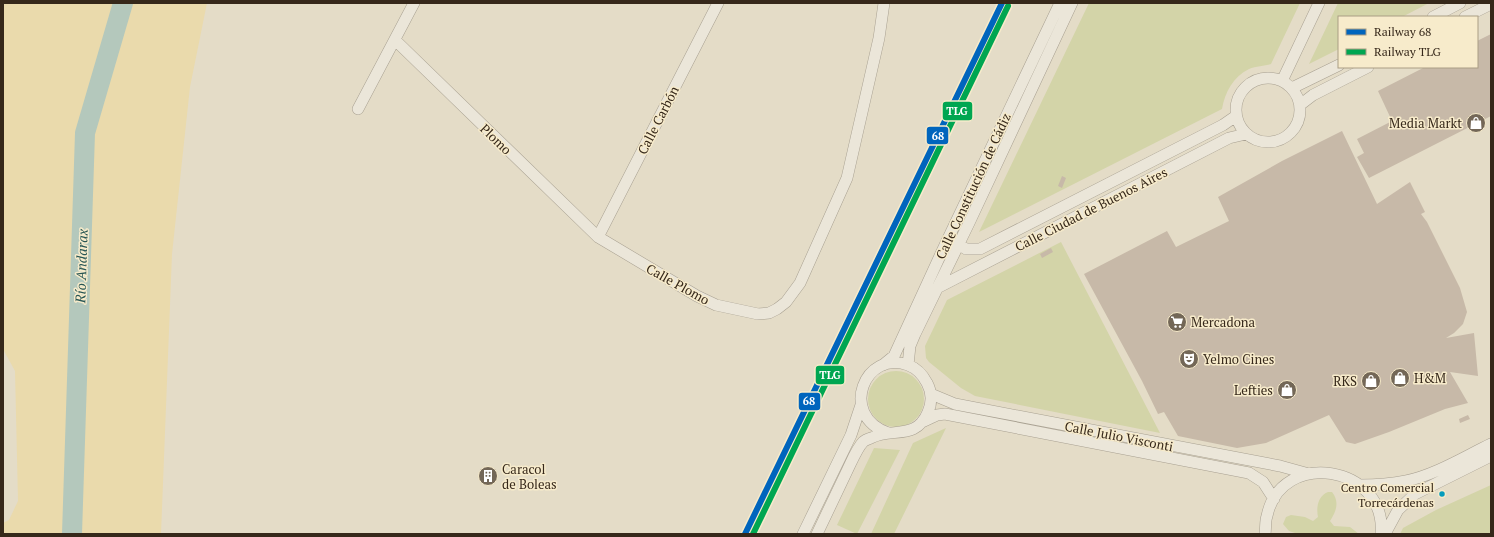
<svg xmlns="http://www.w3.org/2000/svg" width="1494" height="537" font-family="'PT Serif',serif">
  <rect width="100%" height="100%" fill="#e4dcc7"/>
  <path fill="#d3d4a8" d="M1089 3H1300L1271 64C1264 66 1256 66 1249 69 1233 77 1225 92 1222 109L979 232Z
    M1338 3H1429L1402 17H1339V49L1309 64Z
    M1061 242 1160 433 975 396 961 388 929 362 926 358 925 346 947 300Z
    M868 399a28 28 0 1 1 56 0a28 28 0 1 1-56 0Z
    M946 428 894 534H871L913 443Z
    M874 448 900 450 857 534 837 525Z
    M1491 485V534H1400L1403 528 1436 510Z
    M1328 492H1332C1340 502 1336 512 1330 521L1334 526 1350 527 1359 534H1298L1289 531 1283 524 1286 517 1291 515 1305 517 1313 521 1318 517C1316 507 1318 496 1328 492Z"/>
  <path fill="#eadaac" d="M3 3H207L190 87 172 254 161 534H3V523L9 520 18 501 15 371 3 349Z"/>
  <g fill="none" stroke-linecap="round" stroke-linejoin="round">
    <path stroke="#b4c8bc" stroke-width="20" d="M72 534 85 133 123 3"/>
  </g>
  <path fill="#c7b9a8" d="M1491 34V116L1369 178 1357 157 1364 153 1357 139 1392 121 1378 91 1425 67H1477V41Z
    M1342 131 1377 204 1410 182 1425 212 1421 214 1427 222 1460 288 1467 312 1463 324 1454 333 1446 338 1474 333 1478 376 1450 372 1468 403 1445 409 1389 432 1355 444 1346 442 1329 415 1266 443 1237 448 1178 436 1164 412 1158 414 1142 381 1084 274 1167 231 1176 247 1229 221 1218 197 1282 161Z
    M1062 176 1066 178 1062 188 1058 186Z
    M1051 248 1053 252 1042 258 1040 254Z
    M1468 415 1470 419 1460 423 1459 419Z"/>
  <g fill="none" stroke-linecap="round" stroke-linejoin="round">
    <g stroke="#a8a091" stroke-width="12">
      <path id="minor" d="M1433 17 1460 3
        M1465 17 1491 4
        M395 40 598 237 697 296 716 305 758 314 769 313 777 309 786 302 800 283 847 178 879 38 884 3
        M1236 110a32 32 0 1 1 64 0a32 32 0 1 1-64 0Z
        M1282 81 1319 3
        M1292 88 1339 65
        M1300 105 1313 95 1368 67
        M358 109 414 3
        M598 237 718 3
        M951 245 958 244 966 249H980L1223 125 1236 116
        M937 288 1229 138 1246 134
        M883 365 894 356 945 245 1060 3
        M908 365 910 346 915 334 969 223 1072 3
        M931 394 955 404 1280 466 1309 474
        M922 422 937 415 945 414 1249 473 1263 482 1274 499
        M1360 485C1375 485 1391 484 1406 481 1435 475 1464 457 1491 444
        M803 534 851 435 861 405
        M817 534C827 513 837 492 847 471 851 463 857 448 863 442 865 440 868 439 871 438 892 427 916 441 928 412 932 403 932 392 927 383 923 375 916 368 908 365 865 349 838 415 888 433
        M1265 534C1266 528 1265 521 1267 516 1281 448 1387 465 1381 534
        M1385 534 1398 510 1415 494 1491 456"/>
    </g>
    <use href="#minor" stroke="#ebe6d9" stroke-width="11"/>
    <g stroke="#f7ebcb" stroke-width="9">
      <path id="rail-1" d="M745 534 1002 3"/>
    </g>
    <g stroke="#f7ebcb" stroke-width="9">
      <path id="rail-2" d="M753 534 1008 6"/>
    </g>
    <use href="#rail-1" stroke="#0065bd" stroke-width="6"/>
    <use href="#rail-2" stroke="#00a651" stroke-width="6"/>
  </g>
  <defs>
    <g id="shop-disc" transform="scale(1)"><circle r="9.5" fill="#736757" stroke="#f7ebcb"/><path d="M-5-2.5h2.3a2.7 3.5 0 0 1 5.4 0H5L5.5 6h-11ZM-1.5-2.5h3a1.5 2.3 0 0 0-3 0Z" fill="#fff"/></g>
    <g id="supermarket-disc" transform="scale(1)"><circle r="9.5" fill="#736757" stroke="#f7ebcb"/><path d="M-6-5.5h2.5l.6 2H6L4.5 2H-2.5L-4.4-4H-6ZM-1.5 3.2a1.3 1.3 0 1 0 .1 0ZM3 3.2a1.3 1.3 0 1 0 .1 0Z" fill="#fff"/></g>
    <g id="theatre-disc" transform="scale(1)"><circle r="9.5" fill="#736757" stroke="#f7ebcb"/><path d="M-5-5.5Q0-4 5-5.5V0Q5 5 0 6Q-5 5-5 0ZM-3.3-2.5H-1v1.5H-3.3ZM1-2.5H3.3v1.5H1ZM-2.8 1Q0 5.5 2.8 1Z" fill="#fff"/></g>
    <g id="building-disc" transform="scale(1)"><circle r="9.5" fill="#736757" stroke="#f7ebcb"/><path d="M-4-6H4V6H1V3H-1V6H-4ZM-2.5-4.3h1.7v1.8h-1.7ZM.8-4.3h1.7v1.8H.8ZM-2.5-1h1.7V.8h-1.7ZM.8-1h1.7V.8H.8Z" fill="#fff"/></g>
  </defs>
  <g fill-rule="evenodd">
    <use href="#shop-disc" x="1476" y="123"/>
    <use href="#supermarket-disc" x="1177" y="322"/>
    <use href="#theatre-disc" x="1189" y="359"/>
    <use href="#shop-disc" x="1400" y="378"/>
    <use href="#shop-disc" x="1371" y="381"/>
    <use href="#shop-disc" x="1287" y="390"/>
    <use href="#building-disc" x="488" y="476"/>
  </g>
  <circle fill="#059cbc" stroke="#f7ebcb" stroke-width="1.5" cx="1442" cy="494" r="3.5"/>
  <g text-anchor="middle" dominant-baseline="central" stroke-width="3" stroke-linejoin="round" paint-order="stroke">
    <g font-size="12" fill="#36281a" stroke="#f7ebcb" text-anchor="end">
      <text x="1434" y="487">Centro Comercial<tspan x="1434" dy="15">Torrecárdenas</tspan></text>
    </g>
    <g font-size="13" fill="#36281a" stroke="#f7ebcb">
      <text transform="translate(658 120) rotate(-63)">Calle Carbón</text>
      <text transform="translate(496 139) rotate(44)">Plomo</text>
      <text transform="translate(973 186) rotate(-65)">Calle Constitución de Cádiz</text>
      <text transform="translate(1091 209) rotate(-27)">Calle Ciudad de Buenos Aires</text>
      <text transform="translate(678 284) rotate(29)">Calle Plomo</text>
      <text transform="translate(1119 436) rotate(11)">Calle Julio Visconti</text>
    </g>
    <g font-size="13" fill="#36281a" stroke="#f7ebcb" text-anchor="start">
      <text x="1462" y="123" text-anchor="end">Media Markt</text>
      <text x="1191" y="322">Mercadona</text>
      <text x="1203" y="359">Yelmo Cines</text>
      <text x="1414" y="378">H&amp;M</text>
      <text x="1357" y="381" text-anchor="end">RKS</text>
      <text x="1273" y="390" text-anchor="end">Lefties</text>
      <text x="502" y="469">Caracol<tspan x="502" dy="15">de Boleas</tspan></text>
    </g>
    <g font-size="14" font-style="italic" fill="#285654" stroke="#f7ebcb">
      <text transform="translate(81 266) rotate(-88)">Río Andarax</text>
    </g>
  </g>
  <g stroke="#f7ebcb" stroke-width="1.5">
    <rect x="942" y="101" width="31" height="20" rx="4" fill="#00a651"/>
    <rect x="926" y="126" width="23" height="19" rx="4" fill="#0065bd"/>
    <rect x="815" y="365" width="30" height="20" rx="4" fill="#00a651"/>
    <rect x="798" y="392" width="23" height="19" rx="4" fill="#0065bd"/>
  </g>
  <g font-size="11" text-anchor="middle" font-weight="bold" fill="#fff">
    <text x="957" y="115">TLG</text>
    <text x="938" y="140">68</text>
    <text x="830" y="379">TLG</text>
    <text x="809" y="405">68</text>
  </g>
  <rect width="1494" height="537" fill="none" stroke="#36281a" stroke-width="8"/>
  <rect x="1338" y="16" width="140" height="52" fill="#f7ebcb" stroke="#aa9d84"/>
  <rect x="1346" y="29" width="20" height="6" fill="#0065bd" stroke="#aa9d84"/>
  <text x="1374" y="36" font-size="12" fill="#36281a">Railway 68</text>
  <rect x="1346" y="49" width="20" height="6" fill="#00a651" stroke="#aa9d84"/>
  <text x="1374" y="56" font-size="12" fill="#36281a">Railway TLG</text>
</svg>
